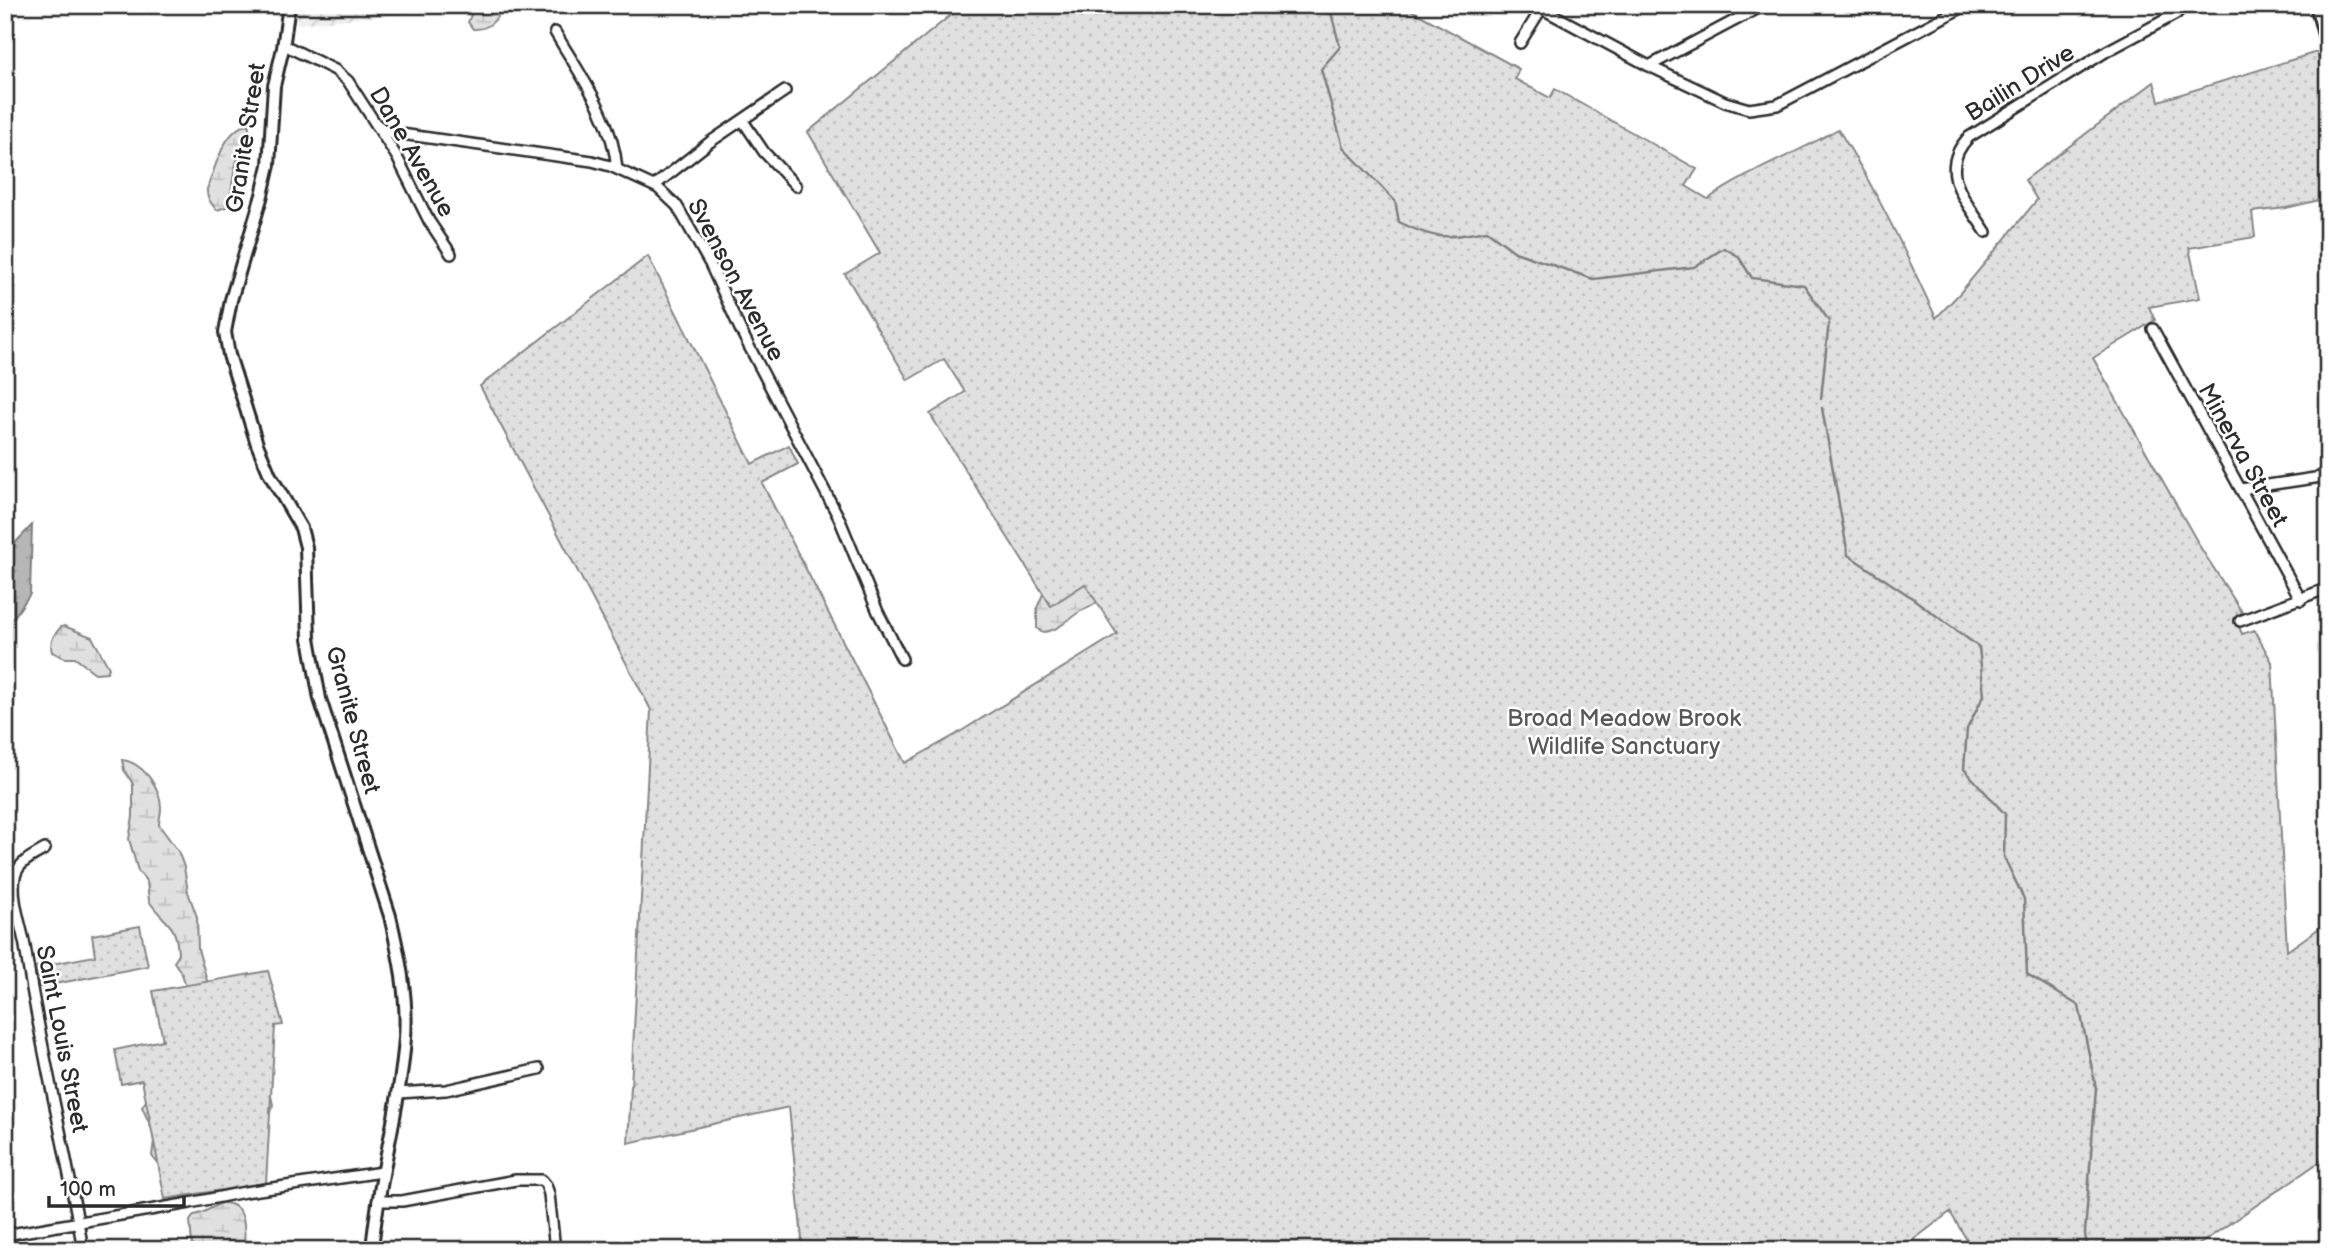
<svg xmlns="http://www.w3.org/2000/svg" width="2333" height="1255" font-family="'Balsamiq Sans',sans-serif">
  <defs>
    <pattern id="industrial-furrows" width="10" height="10" patternUnits="userSpaceOnUse" patternTransform="scale(1.75)"><rect width="10" height="10" fill="#efefef"/><path d="M-1 1l2-2M0 10L10 0M9 11l2-2" fill="none" stroke="#cdcdcd"/></pattern>
    <pattern id="wetland-marsh" width="20" height="14" patternUnits="userSpaceOnUse" patternTransform="scale(1.75)"><rect width="20" height="14" fill="#e0e0e0"/><path d="M1 5h8M5 5V1M11 12h8M15 12V8" fill="none" stroke="#c0c0c0"/></pattern>
    <pattern id="park-dots" width="8" height="8" patternUnits="userSpaceOnUse" patternTransform="scale(1.75)"><rect width="8" height="8" fill="#e0e0e0"/><path d="M2 2h.1M6 6h.1" fill="none" stroke="#c0c0c0" stroke-width="1.8" stroke-linecap="round"/></pattern>
    <pattern id="water-ripples" width="26" height="14" patternUnits="userSpaceOnUse" patternTransform="scale(1.75)"><rect width="26" height="14" fill="#b6b6b6"/><path d="M2 4q2-2 4 0t4 0M15 11q2-2 4 0t4 0" fill="none" stroke="#949494"/></pattern>
  </defs>
  <rect width="100%" height="100%" fill="#fff"/>
  <filter id="ink" filterUnits="userSpaceOnUse"><feTurbulence type="fractalNoise" baseFrequency=".0143" numOctaves="2"/><feDisplacementMap in="SourceGraphic" scale="14" xChannelSelector="R" yChannelSelector="G"/><feConvolveMatrix kernelMatrix="1 2 1 2 8 2 1 2 1" color-interpolation-filters="sRGB"/></filter>
  <g filter="url(#ink)">
    <path fill="url(#industrial-furrows)" d="M298 5H464L462 8 297 24Z"/>
    <path fill="url(#wetland-marsh)" stroke="#868686" stroke-width="2" d="M475 5H504C497 19 490 30 473 29L468 22Z
      M249 124C250 138 241 148 237 161 232 176 232 191 229 206L217 210C211 204 206 197 207 189 215 168 224 128 249 124Z
      M1044 572 1086 575 1100 599C1092 608 1090 606 1081 611 1067 619 1059 632 1041 632L1037 628V608L1043 594Z
      M64 626 92 637 109 668 107 672 95 673 75 658H65L52 652C49 641 54 635 61 627Z
      M122 760C142 762 161 787 161 808 161 814 159 819 159 825L178 851 184 867 188 892 197 917 198 949 210 991 267 1077 273 1105 267 1120 170 1168 158 1164 152 1156 154 1141 152 1129 142 1107 149 1096 152 1051 182 1015 186 986 182 974 174 962 178 956C177 921 166 926 149 901L147 882 138 871 129 839 133 817V784L124 770Z
      M221 1203C248 1202 245 1230 244 1250H196L192 1244 190 1221 194 1215C206 1213 211 1207 221 1203Z"/>
    <path fill="url(#park-dots)" stroke="#868686" stroke-width="2" d="M963 5H1402L1519 69 1515 79 1550 98 1555 89 1697 169 1686 186 1708 199C1748 171 1796 154 1838 129 1876 189 1906 253 1936 318L1960 293 2037 200 2025 180 2154 82 2159 101 2317 52 2328 107V198L2286 208 2252 212 2255 237 2189 248 2200 298 2149 307 2155 320 2093 358 2202 550 2242 612 2235 617 2242 634 2254 630 2272 662 2287 951 2328 922V1156L2191 1250H1973L1950 1212 1900 1250H803L789 1107 628 1143 651 710 480 386 648 256 752 464 789 445 798 464 762 483 905 763 955 735 1117 634 1085 584 1051 606 930 414 965 392 944 359 908 380 845 274 880 253 808 132Z
      M140 926 148 966 39 987 35 967 95 956 92 935Z
      M268 971 283 1025 275 1026 266 1183 165 1199 142 1080 121 1084 115 1050 163 1040 153 991Z"/>
    <path fill="url(#water-ripples)" stroke="#7e7e7e" stroke-width="2" d="M32 525 30 594 5 630V560L16 542Z"/>
    <g fill="none" stroke-linecap="round" stroke-linejoin="round">
      <path stroke="#7e7e7e" stroke-width="2.5" d="M1329 5 1340 47 1321 69 1343 147 1395 201 1399 222C1438 241 1445 238 1487 231L1515 252 1593 279 1694 267 1724 248 1738 256 1752 278 1804 285 1829 321 1821 399
        M1822 408 1848 555 1908 595 1979 647 1984 695 1967 729 1964 769 2005 814 2004 857 2024 899 2027 974 2079 1006 2096 1088 2085 1233 2087 1250"/>
      <g stroke="#2b2b2b" stroke-width="14">
        <path id="minor" d="M1535 5 1649 66 1725 102 1749 109 1777 105 1967 5
          M555 32C580 75 613 118 617 169
          M1520 43 1543 6
          M284 45 335 70 348 81 397 157 429 221 451 254
          M1649 66 1764 5
          M743 121 764 152 796 186
          M375 123 387 132 592 161 610 166 658 188 677 206 710 264 741 331 839 518 878 612 902 659
          M654 186 710 142 785 91
          M1986 232C1966 201 1936 170 1969 137L2107 51 2176 14 2184 5
          M2153 329 2301 600
          M2241 489 2328 476
          M2240 621 2328 588
          M45 849C33 856 18 862 15 877 11 899 21 924 25 946 40 1048 66 1148 83 1250
          M398 1093 446 1090 539 1069
          M378 1201H402L516 1180H542L546 1185 549 1194 555 1250
          M5 1235 190 1203 245 1192 382 1172"/>
      </g>
      <g stroke="#2b2b2b" stroke-width="16">
        <path id="tertiary" d="M289 5 283 48 274 86 269 165 262 195 231 300 225 332 229 355 257 444 270 475 301 528 306 547 309 638 320 699 390 916C399 955 408 997 405 1038 400 1109 378 1178 372 1250"/>
      </g>
      <g stroke="#2b2b2b" stroke-width="18">
        <path id="secondary" d="M2317 5 2328 46"/>
      </g>
      <use href="#minor" stroke="#fff" stroke-width="9"/>
      <use href="#tertiary" stroke="#fff" stroke-width="10"/>
      <use href="#secondary" stroke="#fff" stroke-width="12"/>
    </g>
  </g>
  <g text-anchor="middle" dominant-baseline="central" stroke-width="5" stroke-linejoin="round" paint-order="stroke">
    <g font-size="24" fill="#2b2b2b" stroke="#fff">
      <text transform="translate(2020 83) rotate(-32)">Bailin Drive</text>
      <text transform="translate(246 138) rotate(-81)">Granite Street</text>
      <text transform="translate(412 152) rotate(60)">Dane Avenue</text>
      <text transform="translate(736 280) rotate(62)">Svenson Avenue</text>
      <text transform="translate(2243 455) rotate(61)">Minerva Street</text>
      <text transform="translate(353 720) rotate(75)">Granite Street</text>
      <text transform="translate(62 1039) rotate(79)">Saint Louis Street</text>
    </g>
    <g font-size="24" fill="#585858" stroke="#fff">
      <text x="1624" y="718">Broad Meadow Brook<tspan x="1624" dy="28">Wildlife Sanctuary</tspan></text>
    </g>
  </g>
  <rect width="2333" height="1255" fill="none" stroke="#fff" stroke-width="28"/>
  <rect x="14" y="14" width="2305" height="1227" fill="none" stroke="#2b2b2b" stroke-width="2.5" filter="url(#ink)"/>
  <path d="M49 1196v10h135v-10" fill="none" stroke="#2b2b2b" stroke-width="3.5"/>
  <text x="60" y="1196" font-size="21" fill="#2b2b2b" stroke="#ffffff" stroke-width="5" paint-order="stroke">100 m</text>
</svg>
